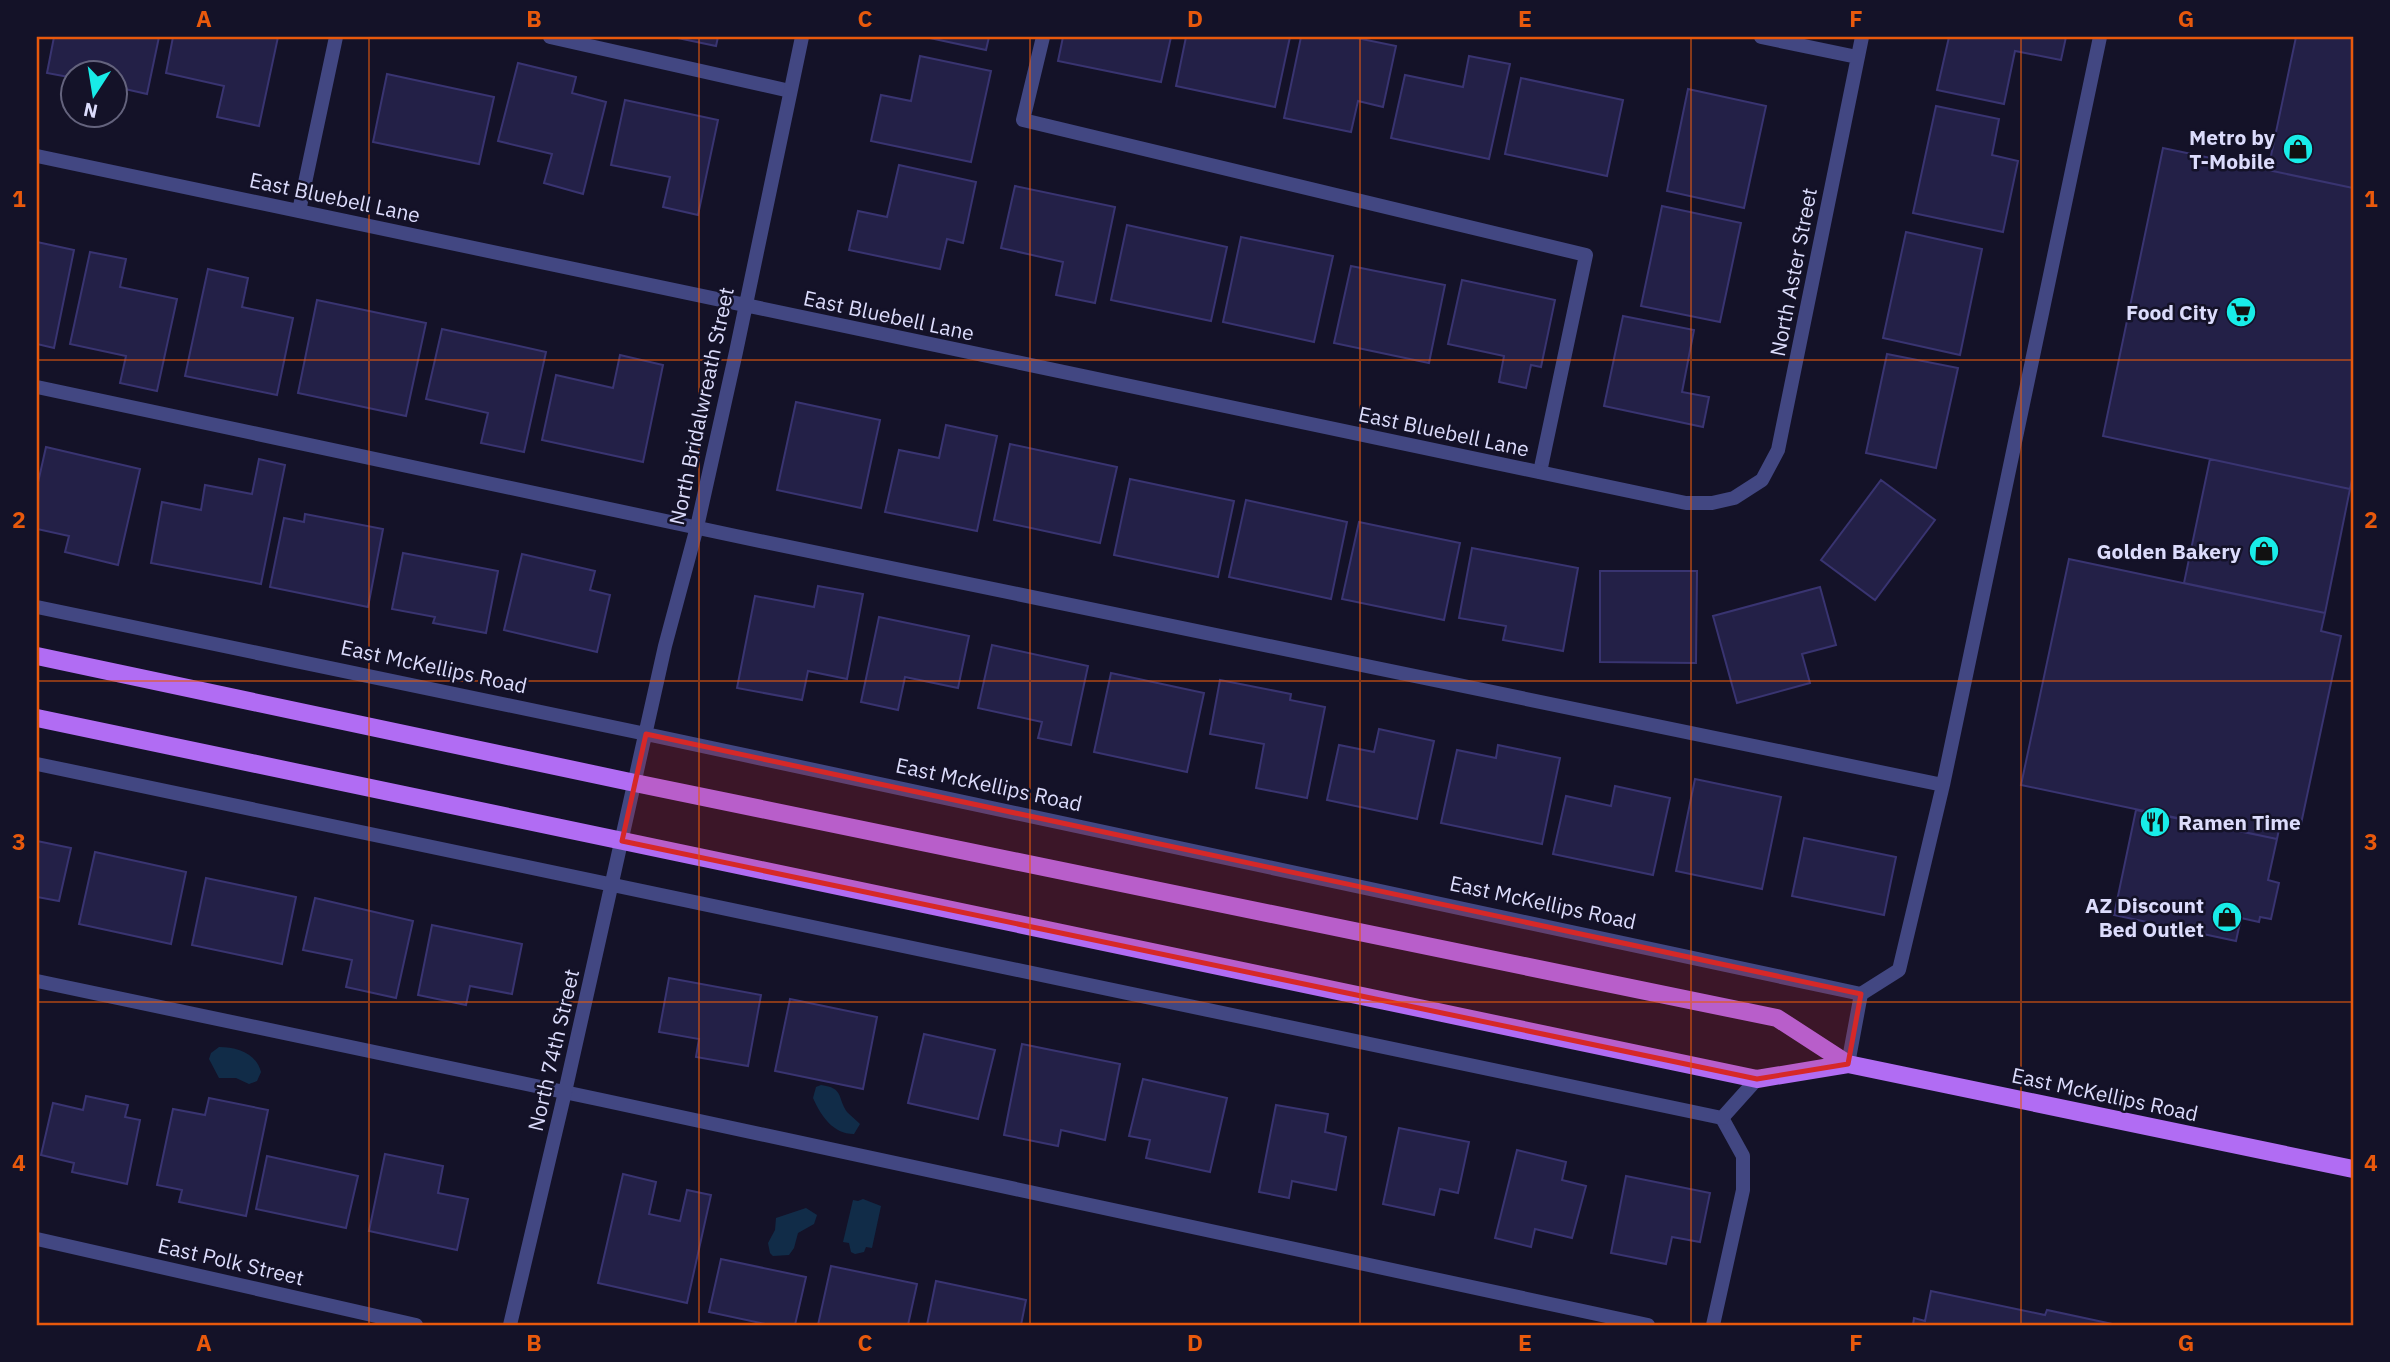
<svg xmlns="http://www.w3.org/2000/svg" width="2390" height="1362" font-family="'IBM Plex Sans',sans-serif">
  <rect width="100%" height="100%" fill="#141228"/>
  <path fill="#112c48" d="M219 1047C237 1047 256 1053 261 1072L257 1081 249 1084 236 1078H219L209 1059 211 1053Z
    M821 1085C844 1088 837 1097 847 1112 851 1116 856 1120 860 1124L854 1134C833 1134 821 1116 813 1098L816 1087Z
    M863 1199 881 1206 872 1248 866 1247 864 1252 855 1254 851 1252 849 1243 843 1242 853 1200 858 1201Z
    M806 1208 817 1215 814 1224 798 1233 794 1248 789 1255 773 1256 770 1253 768 1243 775 1230 776 1218Z"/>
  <path fill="#232047" stroke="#393471" stroke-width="2" d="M54 37H159L147 94 116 87V74H74V78L47 73Z
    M173 37H278L259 126 217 117 224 86 166 73Z
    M673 37H718L716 46Z
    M925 37H989L986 50Z
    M1063 37H1171L1161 82 1058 61Z
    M1186 37H1290L1275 107 1176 86Z
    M1301 37H1352L1396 46 1383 107 1358 101 1351 132 1284 118Z
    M1949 37H2066L2061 60 2015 51 2004 104 1937 90Z
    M2296 37H2353V188L2268 170Z
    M920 56 991 71 971 162 871 141 881 95 911 101Z
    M1469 56 1510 64 1489 159 1391 138 1405 75 1463 87Z
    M518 63 576 77 572 93 606 102 583 194 544 183 552 154 498 141Z
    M387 74 494 97 479 164 373 142Z
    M1521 78 1623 100 1607 176 1505 154Z
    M1688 89 1766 106 1744 208 1667 191Z
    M625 100 718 120 698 215 663 207 670 177 611 165Z
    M1936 106 1999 119 1992 155 2018 161 2003 232 1913 213Z
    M2163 148 2353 188V475L2350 489 2103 436Z
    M899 165 976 182 963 243 947 239 940 269 849 250 858 211 887 217Z
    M1015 186 1115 207 1095 303 1056 295 1063 262 1001 248Z
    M1662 206 1741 223 1720 322 1641 306Z
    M1127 225 1227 247 1211 321 1111 300Z
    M1906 232 1982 249 1960 355 1883 338Z
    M1241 237 1333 256 1314 342 1223 322Z
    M37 242 74 250 54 348 37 344Z
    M90 252 126 259 120 287 177 299 157 391 120 383 126 356 70 344Z
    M1351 266 1445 285 1429 363 1334 343Z
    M208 269 248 278 242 307 293 318 277 395 185 376Z
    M1462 280 1555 300 1541 367 1531 365 1526 388 1499 382 1504 356 1448 344Z
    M317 300 426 323 406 416 298 393Z
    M1623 316 1694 330 1682 392 1709 397 1703 427 1604 406Z
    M442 329 546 352 524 452 481 443 488 413 426 399Z
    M1887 354 1958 368 1936 468 1866 453Z
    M620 355 663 365 643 462 542 440 556 375 613 388Z
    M796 402 880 420 861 508 777 490Z
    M946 425 997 436 977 531 885 512 899 450 939 458Z
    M1010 444 1117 467 1100 543 994 520Z
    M46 447 140 469 118 565 65 552 69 536 37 529V487Z
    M259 459 285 465 261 584 151 563 162 502 201 510 205 485 252 494Z
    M2210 459 2350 489 2325 613 2184 583Z
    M1130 479 1234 501 1218 577 1114 555Z
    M1881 480 1935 520 1875 600 1821 560Z
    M1246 500 1347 522 1331 599 1229 577Z
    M305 514 383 529 368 607 270 587 284 518 304 522Z
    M1359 522 1460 543 1444 620 1342 599Z
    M1472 548 1578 568 1563 651 1503 640 1506 626 1459 618Z
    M403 553 498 571 486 633 433 623 435 617 392 609Z
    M522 554 595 571 590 590 610 595 597 652 504 630Z
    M2069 559 2325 613 2321 631 2341 636 2301 824 2281 820 2277 839 2021 785Z
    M1600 571H1697L1696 663 1600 662Z
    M818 586 863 594 847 679 808 671 802 700 737 688 755 596 814 607Z
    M1820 587 1836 645 1802 654 1810 683 1737 703 1713 616Z
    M879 617 969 636 958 688 905 677 898 710 861 702Z
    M992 645 1088 666 1071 745 1038 738 1042 722 978 708Z
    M1111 673 1204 693 1187 772 1094 752Z
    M1220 680 1291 694 1290 700 1325 707 1307 798 1256 788 1264 744 1210 734Z
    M1379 729 1434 741 1417 819 1327 800 1339 745 1374 752Z
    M1498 745 1560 758 1542 844 1441 823 1457 750 1496 758Z
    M1695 779 1781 797 1762 889 1676 871Z
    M1615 786 1670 798 1653 875 1553 854 1566 796 1611 806Z
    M2136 810 2277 839 2268 880 2279 883 2271 919 2260 917 2259 922 2241 918 2236 941 2114 915Z
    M1804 838 1896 857 1884 915 1792 896Z
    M37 841 71 848 59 901 37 897Z
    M95 852 186 872 171 944 79 924Z
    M206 878 296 897 282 964 192 945Z
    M315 898 413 921 396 998 346 987 352 960 303 950Z
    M432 925 522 944 512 994 470 986 466 1005 418 995Z
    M669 978 761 995 748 1066 696 1057 699 1039 659 1032Z
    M790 999 877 1017 863 1089 775 1071Z
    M924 1034 995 1050 978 1119 908 1103Z
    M1022 1044 1120 1064 1105 1140 1061 1130 1058 1146 1004 1135Z
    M1143 1079 1227 1098 1210 1172 1146 1158 1150 1140 1129 1136Z
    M86 1096 128 1105 125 1117 140 1120 127 1184 72 1172 74 1163 41 1155 53 1103 83 1110Z
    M209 1098 268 1110 246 1216 179 1202 182 1190 157 1185 173 1109 205 1115Z
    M1276 1105 1328 1114 1325 1132 1346 1137 1336 1190 1292 1181 1289 1198 1259 1192Z
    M1399 1128 1469 1142 1458 1193 1440 1189 1434 1215 1383 1204Z
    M1517 1150 1566 1162 1562 1180 1586 1186 1572 1238 1535 1229 1531 1247 1495 1238Z
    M385 1154 443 1166 438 1193 468 1199 457 1250 369 1231Z
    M267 1156 358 1176 346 1228 256 1209Z
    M623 1174 656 1182 649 1214 680 1221 687 1190 711 1195 687 1303 598 1283Z
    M1626 1176 1710 1193 1700 1242 1672 1237 1666 1264 1611 1253Z
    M721 1259 806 1277 795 1325H770L709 1312Z
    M831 1266 917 1284 908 1325H818Z
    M936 1281 1026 1300 1021 1325H927Z
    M1931 1291 2045 1315 2047 1310 2117 1325H1913L1914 1318 1925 1321Z"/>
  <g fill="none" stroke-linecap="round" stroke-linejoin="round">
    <path stroke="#424782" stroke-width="14" d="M550 37 790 91
      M1043 37 1023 120 1586 255 1540 472
      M37 387 736 536 1943 785
      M37 981 602 1100 1648 1325
      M1861 994 1899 970 1943 785 2100 37
      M1713 1325 1743 1190V1156L1722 1118"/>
    <path stroke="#424782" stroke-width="14" d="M1761 37 1857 57
      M37 156 1686 503H1712L1734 498 1762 480 1778 450 1862 37
      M299 211 336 37
      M37 607 646 734 1861 994 1848 1064
      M37 764 1722 1118 1757 1079
      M37 1239 416 1325
      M510 1325 565 1092 665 646 697 527 736 352 802 37"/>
    <path stroke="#b16cf3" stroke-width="18" d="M37 656 635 783 1777 1018 1848 1064 2353 1169
      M37 718 1757 1079 1848 1064"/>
  </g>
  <path fill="#d62828" fill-opacity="0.2" stroke="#d62828" stroke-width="5" stroke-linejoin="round" d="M646 734 1861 994 1848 1064 1757 1079 622 841Z"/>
  <path fill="none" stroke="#e8590c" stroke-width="2" stroke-opacity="0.55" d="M369 37V1325M699 37V1325M1030 37V1325M1360 37V1325M1691 37V1325M2021 37V1325M37 360H2353M37 681H2353M37 1002H2353"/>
  <defs>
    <g id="shop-disc" transform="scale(1.575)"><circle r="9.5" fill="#18ece8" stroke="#141228"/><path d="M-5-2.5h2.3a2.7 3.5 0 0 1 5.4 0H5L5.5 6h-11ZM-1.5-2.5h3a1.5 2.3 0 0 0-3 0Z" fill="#111"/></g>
    <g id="supermarket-disc" transform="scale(1.575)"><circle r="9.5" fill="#18ece8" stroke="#141228"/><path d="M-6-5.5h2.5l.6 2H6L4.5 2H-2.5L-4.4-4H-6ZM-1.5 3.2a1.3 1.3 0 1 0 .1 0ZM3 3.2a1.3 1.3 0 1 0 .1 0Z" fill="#111"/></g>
    <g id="restaurant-disc" transform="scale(1.575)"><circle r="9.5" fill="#18ece8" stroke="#141228"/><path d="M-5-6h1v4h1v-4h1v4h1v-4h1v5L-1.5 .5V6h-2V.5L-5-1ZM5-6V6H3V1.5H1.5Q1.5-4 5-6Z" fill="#111"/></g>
  </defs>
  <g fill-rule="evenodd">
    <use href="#shop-disc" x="2298" y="149"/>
    <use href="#supermarket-disc" x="2241" y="312"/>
    <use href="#shop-disc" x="2264" y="551"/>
    <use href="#restaurant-disc" x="2155" y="822"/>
    <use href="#shop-disc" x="2227" y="917"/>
  </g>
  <g text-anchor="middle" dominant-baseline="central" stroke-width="5" stroke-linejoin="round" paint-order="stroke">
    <g font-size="21" font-weight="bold" fill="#dcdcfc" stroke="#141228" text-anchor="end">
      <text x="2275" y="137">Metro by<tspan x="2275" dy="24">T-Mobile</tspan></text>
      <text x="2218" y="312">Food City</text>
      <text x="2241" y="551">Golden Bakery</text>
      <text x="2178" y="822" text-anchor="start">Ramen Time</text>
      <text x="2204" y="905">AZ Discount<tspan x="2204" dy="24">Bed Outlet</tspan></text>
    </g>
    <g font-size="21" fill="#dcdcfc" stroke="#141228">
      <text transform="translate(335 197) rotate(12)">East Bluebell Lane</text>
      <text transform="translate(1793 272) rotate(-79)">North Aster Street</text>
      <text transform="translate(889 315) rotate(12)">East Bluebell Lane</text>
      <text transform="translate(701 406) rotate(-78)">North Bridalwreath Street</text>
      <text transform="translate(1444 431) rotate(12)">East Bluebell Lane</text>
      <text transform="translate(434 666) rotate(12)">East McKellips Road</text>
      <text transform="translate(989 784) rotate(12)">East McKellips Road</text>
      <text transform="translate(1543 902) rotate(12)">East McKellips Road</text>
      <text transform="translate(553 1050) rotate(-77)">North 74th Street</text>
      <text transform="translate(2105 1094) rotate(12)">East McKellips Road</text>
      <text transform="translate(231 1261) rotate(13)">East Polk Street</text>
    </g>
  </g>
  <rect width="2390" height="1362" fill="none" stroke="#141228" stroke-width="77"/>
  <g transform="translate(94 94) rotate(192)"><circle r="33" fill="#141228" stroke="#64637d" stroke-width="2"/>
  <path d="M0-5L12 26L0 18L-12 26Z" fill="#18ece8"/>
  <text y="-10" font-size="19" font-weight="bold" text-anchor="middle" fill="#dcdcfc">N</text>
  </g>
  <rect x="38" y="38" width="2314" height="1286" fill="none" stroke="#e8590c" stroke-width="2.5"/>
  <g font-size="23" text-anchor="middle" font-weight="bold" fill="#e8590c">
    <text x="204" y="27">A</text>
    <text x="534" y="27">B</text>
    <text x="865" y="27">C</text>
    <text x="1195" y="27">D</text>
    <text x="1525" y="27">E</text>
    <text x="1856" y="27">F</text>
    <text x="2186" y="27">G</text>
    <text x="19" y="207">1</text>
    <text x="2371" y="207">1</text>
    <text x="19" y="528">2</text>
    <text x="2371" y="528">2</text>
    <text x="19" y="850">3</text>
    <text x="2371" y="850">3</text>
    <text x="19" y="1171">4</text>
    <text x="2371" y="1171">4</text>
    <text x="204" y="1351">A</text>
    <text x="534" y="1351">B</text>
    <text x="865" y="1351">C</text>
    <text x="1195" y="1351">D</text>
    <text x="1525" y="1351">E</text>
    <text x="1856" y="1351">F</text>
    <text x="2186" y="1351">G</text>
  </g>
</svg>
